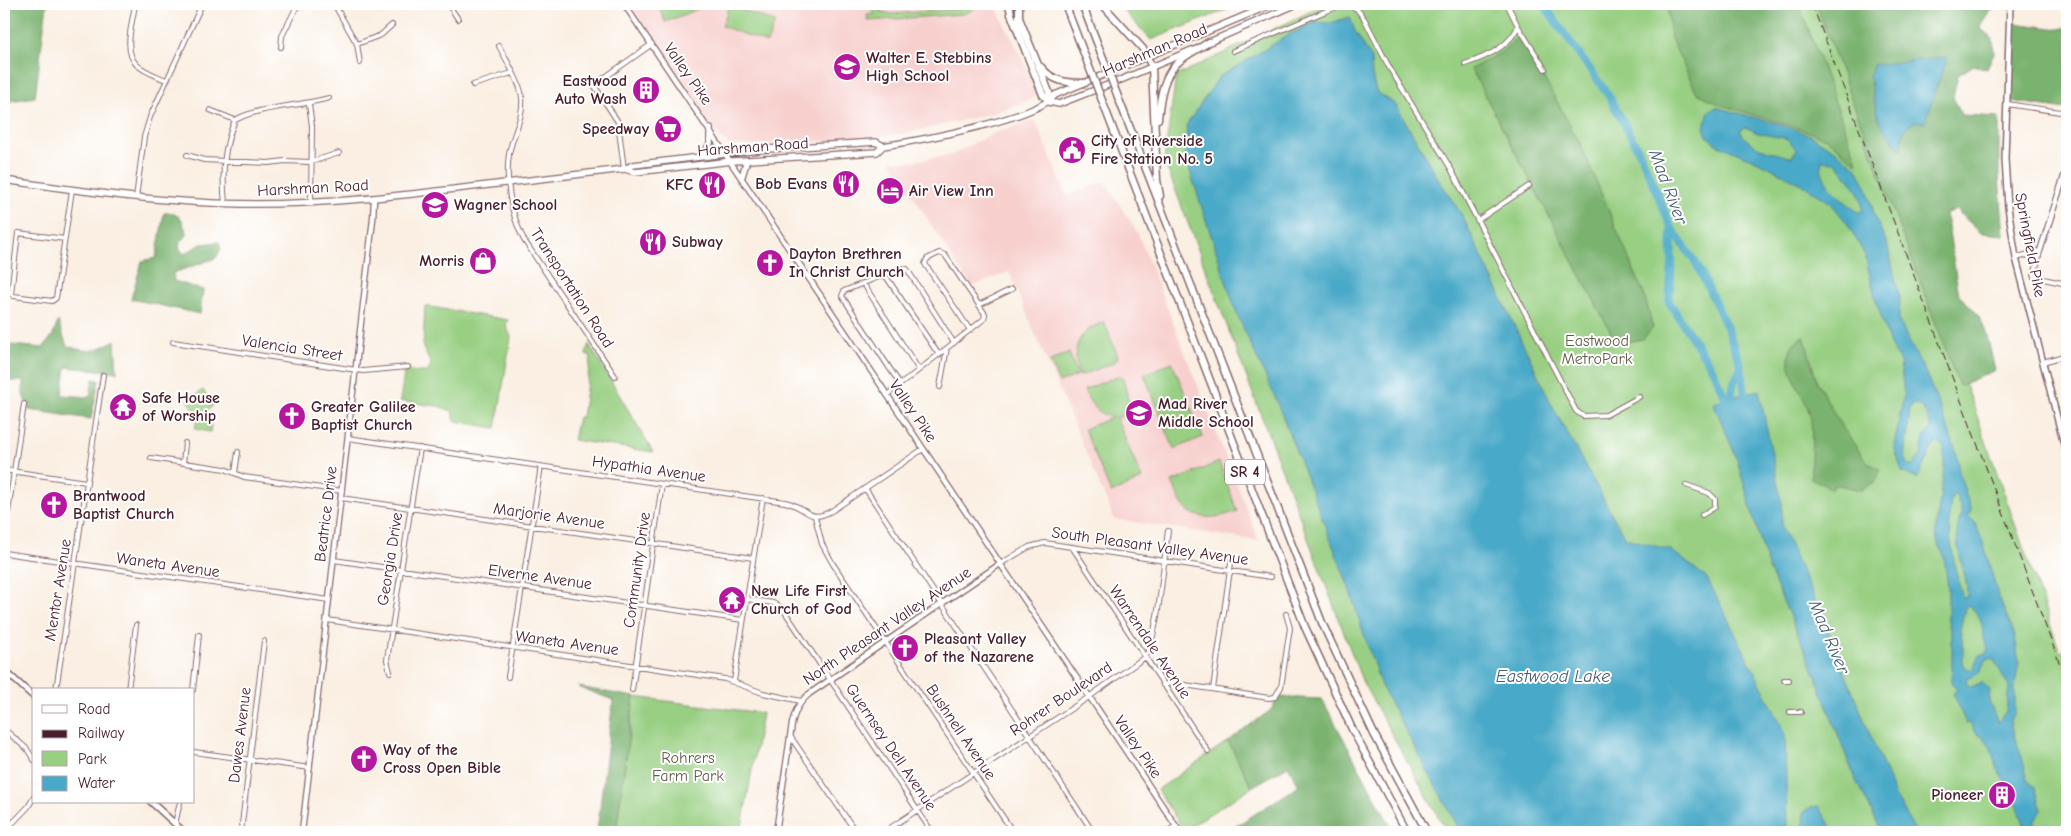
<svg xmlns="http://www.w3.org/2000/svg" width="2071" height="836" font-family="'Comic Neue',sans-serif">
  <rect width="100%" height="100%" fill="#fff"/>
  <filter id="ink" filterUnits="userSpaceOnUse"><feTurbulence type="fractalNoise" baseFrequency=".02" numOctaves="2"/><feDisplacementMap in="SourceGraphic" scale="10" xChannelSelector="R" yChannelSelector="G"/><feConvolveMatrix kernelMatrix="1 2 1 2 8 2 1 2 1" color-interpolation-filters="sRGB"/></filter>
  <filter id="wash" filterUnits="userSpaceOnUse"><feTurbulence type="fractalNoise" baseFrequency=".0096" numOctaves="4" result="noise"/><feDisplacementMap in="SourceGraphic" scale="20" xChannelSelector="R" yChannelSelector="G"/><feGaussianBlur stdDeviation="1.12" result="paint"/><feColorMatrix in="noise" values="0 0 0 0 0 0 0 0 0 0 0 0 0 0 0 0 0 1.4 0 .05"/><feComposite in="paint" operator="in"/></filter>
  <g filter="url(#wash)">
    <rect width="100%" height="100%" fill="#faefe2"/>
    <path fill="#f7d0ce" d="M624 4H994L1038 89 1037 95 1030 100 990 114 903 134 832 141 730 146 710 128Z
      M1035 120 1067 196 1105 181 1138 234 1259 541 1114 519 1009 272 971 287 890 160 907 162 952 155 993 133Z"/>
    <path fill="#98cf82" stroke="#717756" d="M658 4H710L665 22Z
      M779 4H849L848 5 782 14Z
      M866 4H873L882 12 892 14 959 9 971 4H979L971 11 963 14 868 21 867 15 875 14Z
      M1118 4H1241L1151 40Z
      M1326 4H1832L2060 652 2067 650V832H1447L1363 683 1164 160 1176 76Z
      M729 5 775 22 767 43 722 26Z
      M425 306 508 320 506 325 511 337 496 428 455 421 452 411 438 406 400 401 405 368 414 372H428L431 364 423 348Z
      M1104 322 1118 356 1115 362 1080 376C1071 349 1076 332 1104 322Z
      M589 344 649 445 653 452 573 440 578 417H582L591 356 586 355Z
      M1069 353 1078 375 1059 383 1050 361Z
      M1172 362 1203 437 1174 449 1144 374Z
      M1118 376 1123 378 1132 416 1116 417 1142 479 1111 493 1084 429 1113 417C1098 416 1089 402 1084 390Z
      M203 390 212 404V407L199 415 212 417 210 432 195 429 198 415 188 400Z
      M1219 462 1237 511C1220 518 1195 523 1182 504 1178 497 1176 489 1172 482Z
      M634 697 762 713 741 832H616Z
      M1228 741 1252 787 1184 830 1157 790Z"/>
    <path fill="#7ab270" stroke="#62684e" d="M4 4H47L35 97 4 102Z
      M1667 4H1716L1729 10 1756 4H1799L1858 164 1826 138 1788 125 1721 105 1697 93 1671 39Z
      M1816 4H1994L1980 28 1993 39 1994 54 1986 69 1974 65 1958 75 1953 97 1961 115 1999 117V176L2004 235 1981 233 1956 210 1946 213 1959 296C1987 317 1987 338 1995 370L1959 386Z
      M2014 23 2059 29 2067 27V109L2010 101Z
      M1520 35 1580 143 1644 294 1653 328 1643 339 1626 342 1615 340 1471 69 1500 53Z
      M164 213H172L181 218 187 234 180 242 179 248 184 254 201 244 219 242 221 249 216 258 173 273 174 281 203 290 200 314 131 299 142 261 156 258Z
      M58 321 67 346C89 353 95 352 115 340L117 372 66 367 62 395 90 397 93 379 99 380 91 419 29 410 23 395V381H4V352L12 345 43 348 53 335Z
      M1804 336 1817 382 1840 424 1866 461 1880 469 1877 480 1861 490 1834 484 1832 489 1811 478C1810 459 1813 438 1811 420 1808 395 1768 354 1804 336Z
      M578 687 634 697 616 832H597L613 700Z
      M1278 697 1322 699 1394 832H1242L1236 826 1299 786 1288 766 1252 787 1228 741 1271 710Z"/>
    <path fill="#49a9c8" stroke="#4a647a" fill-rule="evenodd" d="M1350 17 1355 32 1371 57 1372 75 1376 91 1396 105 1439 180 1462 215 1554 409 1625 538 1671 550 1707 578 1785 732 1787 832H1461L1381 686 1346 580 1275 397 1236 312 1185 156 1187 124 1219 77 1290 34 1316 22 1330 23Z
      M1948 57 1936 88 1925 123 1915 121 1904 130 1901 150 1879 122 1869 77 1873 65Z
      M1716 107 1782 125 1812 136 1839 153 1856 167 1867 188 1875 217 1887 243 1900 299 1899 321 1927 376 1944 418 1957 454 1959 472 1971 511 1967 516 1974 521 1983 542 1998 595 2015 636 2019 662 2015 685V712L2010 720 2011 727 2022 757 2028 780 2035 787 2042 811C2034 819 2033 822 2037 832H2027L2011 790 1997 769 1990 746 1985 739 1975 732 1970 723 1966 724 1953 693 1957 691 1952 683V636L1948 622V588L1944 556 1935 535 1944 468V448L1938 442 1933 446 1917 479 1902 472 1894 446 1904 394 1900 362 1890 345 1875 298 1865 255 1847 223 1831 203 1800 183 1763 164 1716 144 1707 136 1704 127 1709 111ZM1745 127 1758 133 1788 139 1796 149 1793 156 1788 157C1771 151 1748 148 1740 130ZM1822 161 1835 162C1847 176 1864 193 1862 212H1858C1845 202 1816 179 1822 161ZM1914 404C1925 407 1929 419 1930 429L1924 437 1921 455 1913 465H1908L1905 461 1910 407ZM1954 493 1957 497 1962 514C1948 540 1968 569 1967 597L1963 598C1956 577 1942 513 1954 493ZM1968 605C1989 621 1978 630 1988 649L1986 653 1978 656 1973 669H1967L1963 663V644L1960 630 1965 608ZM1993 658 2009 687 2006 711 1998 722 1989 701 1990 690 1982 682 1971 687 1967 684 1966 680 1979 673 1986 660Z
      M1759 390 1782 504V527L1819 609 1895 795 1916 832H1882L1855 779 1811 664 1768 567 1736 457 1713 402Z
      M1819 806 1834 832H1804L1803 813 1811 807Z"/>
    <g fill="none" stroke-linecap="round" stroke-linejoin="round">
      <path stroke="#49a9c8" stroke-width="8" d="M1543 4 1609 96 1641 155 1671 227 1672 263 1669 302 1713 370 1729 407
        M1671 227 1697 265 1725 323 1741 366 1734 382 1729 406
        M1741 366 1746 403"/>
    </g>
  </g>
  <g filter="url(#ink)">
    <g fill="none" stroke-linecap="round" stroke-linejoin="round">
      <g stroke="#88686b" stroke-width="6">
        <path id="minor" d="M135 4C133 22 122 51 137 65 145 72 157 76 166 80
          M334 4 357 44 360 63
          M448 4 458 19
          M1518 26 1545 69
          M357 44 381 35 392 25
          M499 46C506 60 521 83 522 98 524 117 512 136 509 154 505 182 511 215 524 240L615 376
          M281 47 282 36 298 4
          M1233 51 1326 11 1337 7 1350 6 1357 9 1365 20 1389 67 1451 169 1576 411 1583 416 1606 415 1639 397
          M1465 64C1484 58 1510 47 1518 26L1507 4
          M473 85 512 73
          M309 104 312 126 311 203
          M2007 104 2067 113
          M210 110 235 120C264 105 298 107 329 98
          M187 155 204 160 268 163 285 161 311 162 339 153
          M624 169 618 122 594 85 652 44
          M136 198 144 137 150 117 202 4
          M225 204C222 174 223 148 235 120
          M1478 220 1529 186
          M65 239 18 233 11 294 14 296 52 301 56 298 72 190
          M2040 251 2034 277 2067 284
          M885 275 939 355
          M863 283 919 370
          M979 305 1012 289
          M173 342 363 371 408 367
          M2043 362 2067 355
          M900 384 842 296 844 291 901 268 907 269 954 343
          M940 387 947 348
          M887 395 984 319 985 314 945 255 939 253 927 259 925 264 970 330
          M2060 426 2067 424
          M348 438 785 502C809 507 808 525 833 510L923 449
          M151 458 225 469 244 477 342 491
          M183 463 185 443
          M4 470 86 482
          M235 473 238 452
          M1686 485 1709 493 1715 499V507L1702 515
          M865 488 1093 832
          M341 498 753 558
          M815 517 822 544 833 564 1013 832
          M4 539 24 404
          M1072 547 1208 751
          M4 553 329 600
          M334 560 743 620
          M1000 564 1029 547 1045 543 1271 577
          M747 599 773 603 783 609 932 832
          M327 620 725 679 763 693 801 701
          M390 672 387 660 420 448
          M508 677 541 466
          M1784 680H1789
          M734 681 763 498
          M1163 685 1172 683 1269 698 1275 697 1281 687 1290 628 1286 614
          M1213 689 1232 556
          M56 690 103 375
          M128 690 136 625
          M193 690 199 635
          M632 690 662 484
          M1790 712H1801
          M4 729 27 749 34 760
          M790 736 856 832
          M194 752 310 768
          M4 818 10 824
          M175 824 180 802
          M4 832 28 807 34 797
          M241 832 264 641
          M884 832 1089 697 1145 657C1158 639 1164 558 1168 531
          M1166 832 1176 826"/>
      </g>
      <g stroke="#88686b" stroke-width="7">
        <path id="tertiary" d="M624 4C811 279 994 556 1180 832
          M2016 258 2040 251 2067 167
          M302 832 373 219 374 199
          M776 832 792 724C795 710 799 703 809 694L1000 564"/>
      </g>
      <g stroke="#88686b" stroke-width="8">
        <path id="secondary" d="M2010 4 2005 159 2008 207 2016 258 2067 456
          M4 670 34 697
          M151 802 184 832"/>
      </g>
      <g stroke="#88686b" stroke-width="8">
        <path id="primary" d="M1205 44 1297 4
          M1050 102 1059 104 1123 79 1192 50
          M703 156 710 144V128
          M625 169 635 172 732 161 877 152 883 146C916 141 1036 119 1055 95L1273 4
          M742 176 747 160
          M4 180C87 192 171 204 256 204 323 204 388 197 455 189 511 182 568 176 624 169L633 165 767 149 876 142 883 146"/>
      </g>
      <g stroke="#88686b" stroke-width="9">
        <path id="motorway" d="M1009 4 1011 14 1043 95 1050 102
          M1019 4V18L1049 92 1050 102
          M1065 4 1088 64
          M1082 4 1103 58
          M1102 4 1143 49 1152 67 1157 180 1160 196
          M1041 67C1053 82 1067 83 1085 83
          M1118 97 1323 625 1374 734 1427 832
          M1103 103 1305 627 1353 731 1407 832
          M1158 119C1160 98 1163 72 1182 59 1190 53 1200 48 1209 42"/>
      </g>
      <use href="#minor" stroke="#fff" stroke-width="4"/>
      <use href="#tertiary" stroke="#fff" stroke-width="4.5"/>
      <use href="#secondary" stroke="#fff" stroke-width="5"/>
      <use href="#primary" stroke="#fff" stroke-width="5.5"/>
      <use href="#motorway" stroke="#fff" stroke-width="6"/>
      <path stroke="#4a1f2b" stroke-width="1" stroke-dasharray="8 4" stroke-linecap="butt" d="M1812 4 2067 683"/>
      <g stroke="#88686b" stroke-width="9" stroke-linecap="butt">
        <path id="motorway-bridge" d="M1103 58 1118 97
          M1088 64 1103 103"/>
      </g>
      <use href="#motorway-bridge" stroke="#fff" stroke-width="6"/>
    </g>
  </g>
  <defs>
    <g id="school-disc" transform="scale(1.4375)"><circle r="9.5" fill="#b5179e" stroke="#fff"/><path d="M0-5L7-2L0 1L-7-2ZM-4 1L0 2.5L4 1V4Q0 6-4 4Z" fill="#fff"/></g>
    <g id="building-disc" transform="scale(1.4375)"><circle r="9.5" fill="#b5179e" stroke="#fff"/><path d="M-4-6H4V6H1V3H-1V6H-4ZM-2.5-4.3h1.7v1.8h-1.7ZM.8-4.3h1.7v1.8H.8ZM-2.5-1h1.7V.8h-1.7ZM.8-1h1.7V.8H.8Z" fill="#fff"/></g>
    <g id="supermarket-disc" transform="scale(1.4375)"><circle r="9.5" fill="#b5179e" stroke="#fff"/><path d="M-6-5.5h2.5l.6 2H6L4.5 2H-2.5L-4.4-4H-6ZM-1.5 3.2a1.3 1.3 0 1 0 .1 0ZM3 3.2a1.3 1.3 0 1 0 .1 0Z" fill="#fff"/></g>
    <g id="civic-disc" transform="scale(1.4375)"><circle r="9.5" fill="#b5179e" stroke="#fff"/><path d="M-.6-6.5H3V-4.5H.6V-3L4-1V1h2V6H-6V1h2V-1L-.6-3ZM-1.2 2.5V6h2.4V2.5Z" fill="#fff"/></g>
    <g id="restaurant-disc" transform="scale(1.4375)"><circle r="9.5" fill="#b5179e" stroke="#fff"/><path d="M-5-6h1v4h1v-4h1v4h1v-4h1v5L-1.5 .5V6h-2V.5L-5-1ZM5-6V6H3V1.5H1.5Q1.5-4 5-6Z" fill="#fff"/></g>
    <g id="hotel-disc" transform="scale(1.4375)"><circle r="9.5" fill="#b5179e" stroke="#fff"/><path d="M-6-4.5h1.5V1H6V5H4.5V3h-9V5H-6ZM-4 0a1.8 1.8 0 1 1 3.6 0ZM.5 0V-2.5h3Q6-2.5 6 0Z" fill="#fff"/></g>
    <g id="shop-disc" transform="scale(1.4375)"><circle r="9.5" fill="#b5179e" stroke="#fff"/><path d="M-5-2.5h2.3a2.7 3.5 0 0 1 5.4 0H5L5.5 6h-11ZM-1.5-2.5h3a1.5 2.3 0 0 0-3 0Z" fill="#fff"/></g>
    <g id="church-disc" transform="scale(1.4375)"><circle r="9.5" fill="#b5179e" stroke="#fff"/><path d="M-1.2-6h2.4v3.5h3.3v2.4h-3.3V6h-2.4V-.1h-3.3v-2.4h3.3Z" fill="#fff"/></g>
    <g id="temple-disc" transform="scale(1.4375)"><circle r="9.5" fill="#b5179e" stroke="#fff"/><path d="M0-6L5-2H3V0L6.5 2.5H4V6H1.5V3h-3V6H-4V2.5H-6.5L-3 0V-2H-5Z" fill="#fff"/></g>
  </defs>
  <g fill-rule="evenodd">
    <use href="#school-disc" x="847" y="67"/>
    <use href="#building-disc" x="646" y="90"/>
    <use href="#supermarket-disc" x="668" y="129"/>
    <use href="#civic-disc" x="1072" y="150"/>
    <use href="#restaurant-disc" x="846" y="184"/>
    <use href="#restaurant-disc" x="712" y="185"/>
    <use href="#hotel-disc" x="890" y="191"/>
    <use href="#school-disc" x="435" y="205"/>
    <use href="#restaurant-disc" x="653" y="242"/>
    <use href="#shop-disc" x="483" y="261"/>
    <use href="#church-disc" x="770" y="263"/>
    <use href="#temple-disc" x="123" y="407"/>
    <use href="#school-disc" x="1139" y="413"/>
    <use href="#church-disc" x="292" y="416"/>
    <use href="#church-disc" x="54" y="505"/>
    <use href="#temple-disc" x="732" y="600"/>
    <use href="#church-disc" x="905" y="648"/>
    <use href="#church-disc" x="364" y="759"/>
    <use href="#building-disc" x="2002" y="795"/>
  </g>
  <g text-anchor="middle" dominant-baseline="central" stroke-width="4" stroke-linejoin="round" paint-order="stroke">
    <rect fill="#fff" stroke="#80626b" stroke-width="1" x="1225" y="459.5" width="40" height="25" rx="4"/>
    <g font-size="15" font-weight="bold" fill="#4a1f2b">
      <text x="1245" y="472">SR 4</text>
    </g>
    <g font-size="16" fill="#4a1f2b" stroke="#fff">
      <text transform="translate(1155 50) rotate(-23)">Harshman Road</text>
      <text transform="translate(688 74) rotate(55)">Valley Pike</text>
      <text transform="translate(753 147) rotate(-4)">Harshman Road</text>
      <text transform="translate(313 188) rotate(-3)">Harshman Road</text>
      <text transform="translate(2030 245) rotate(79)">Springfield Pike</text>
      <text transform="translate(572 288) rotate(57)">Transportation Road</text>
      <text transform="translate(292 348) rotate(9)">Valencia Street</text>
      <text transform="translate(913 411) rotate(56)">Valley Pike</text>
      <text transform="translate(649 469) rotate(8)">Hypathia Avenue</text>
      <text transform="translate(326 514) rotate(-83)">Beatrice Drive</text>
      <text transform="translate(549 516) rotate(8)">Marjorie Avenue</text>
      <text transform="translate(1150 546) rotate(8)">South Pleasant Valley Avenue</text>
      <text transform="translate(390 559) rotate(-81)">Georgia Drive</text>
      <text transform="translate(168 565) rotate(8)">Waneta Avenue</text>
      <text transform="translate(637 570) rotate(-82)">Community Drive</text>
      <text transform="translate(540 577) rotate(8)">Elverne Avenue</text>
      <text transform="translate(58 590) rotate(-81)">Mentor Avenue</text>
      <text transform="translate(887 626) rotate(-34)">North Pleasant Valley Avenue</text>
      <text transform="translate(1150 642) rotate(56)">Warrendale Avenue</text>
      <text transform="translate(567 643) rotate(8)">Waneta Avenue</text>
      <text transform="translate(1061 699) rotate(-34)">Rohrer Boulevard</text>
      <text transform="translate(961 732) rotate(56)">Bushnell Avenue</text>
      <text transform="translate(240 735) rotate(-83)">Dawes Avenue</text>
      <text transform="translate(891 747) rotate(56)">Guernsey Dell Avenue</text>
      <text transform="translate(1138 747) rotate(56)">Valley Pike</text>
    </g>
    <g font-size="16" font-weight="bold" fill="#4a1f2b" stroke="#fff" text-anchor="start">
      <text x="866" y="58">Walter E. Stebbins<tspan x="866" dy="18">High School</tspan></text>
      <text x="627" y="81" text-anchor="end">Eastwood<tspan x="627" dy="18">Auto Wash</tspan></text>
      <text x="649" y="129" text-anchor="end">Speedway</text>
      <text x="1091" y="141">City of Riverside<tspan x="1091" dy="18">Fire Station No. 5</tspan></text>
      <text x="827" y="184" text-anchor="end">Bob Evans</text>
      <text x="693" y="185" text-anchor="end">KFC</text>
      <text x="909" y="191">Air View Inn</text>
      <text x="454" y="205">Wagner School</text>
      <text x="672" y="242">Subway</text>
      <text x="789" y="254">Dayton Brethren<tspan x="789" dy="18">In Christ Church</tspan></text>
      <text x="464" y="261" text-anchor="end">Morris</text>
      <text x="142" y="398">Safe House<tspan x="142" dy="18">of Worship</tspan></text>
      <text x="1158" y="404">Mad River<tspan x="1158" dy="18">Middle School</tspan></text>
      <text x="311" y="407">Greater Galilee<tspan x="311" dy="18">Baptist Church</tspan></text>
      <text x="73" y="496">Brantwood<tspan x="73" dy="18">Baptist Church</tspan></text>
      <text x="751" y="591">New Life First<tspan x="751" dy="18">Church of God</tspan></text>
      <text x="924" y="639">Pleasant Valley<tspan x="924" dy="18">of the Nazarene</tspan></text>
      <text x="383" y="750">Way of the<tspan x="383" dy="18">Cross Open Bible</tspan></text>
      <text x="1983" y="795" text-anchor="end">Pioneer</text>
    </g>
    <g font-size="16" fill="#655d49" stroke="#fff">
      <text x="1597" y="341">Eastwood<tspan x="1597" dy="18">MetroPark</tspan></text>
      <text x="688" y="758">Rohrers<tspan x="688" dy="18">Farm Park</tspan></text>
    </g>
    <g font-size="18" font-style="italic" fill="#4a5d72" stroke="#fff">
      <text transform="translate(1668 187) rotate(69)">Mad River</text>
      <text transform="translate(1829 637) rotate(67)">Mad River</text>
      <text x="1553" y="676">Eastwood Lake</text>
    </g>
  </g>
  <rect width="2071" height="836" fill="none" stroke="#fff" stroke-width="20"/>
  <rect x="32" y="688" width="162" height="115" fill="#ffffff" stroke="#b7a5aa"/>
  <rect x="42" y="705" width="25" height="8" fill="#ffffff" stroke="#b7a5aa"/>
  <text x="78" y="714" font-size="15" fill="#4a1f2b">Road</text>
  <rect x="42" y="730" width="25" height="8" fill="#4a1f2b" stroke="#b7a5aa"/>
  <text x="78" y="738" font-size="15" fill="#4a1f2b">Railway</text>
  <rect x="42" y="751" width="25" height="15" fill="#98cf82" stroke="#b7a5aa"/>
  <text x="78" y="764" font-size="15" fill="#4a1f2b">Park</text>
  <rect x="42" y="776" width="25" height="15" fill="#49a9c8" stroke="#b7a5aa"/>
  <text x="78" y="788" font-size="15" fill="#4a1f2b">Water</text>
</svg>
